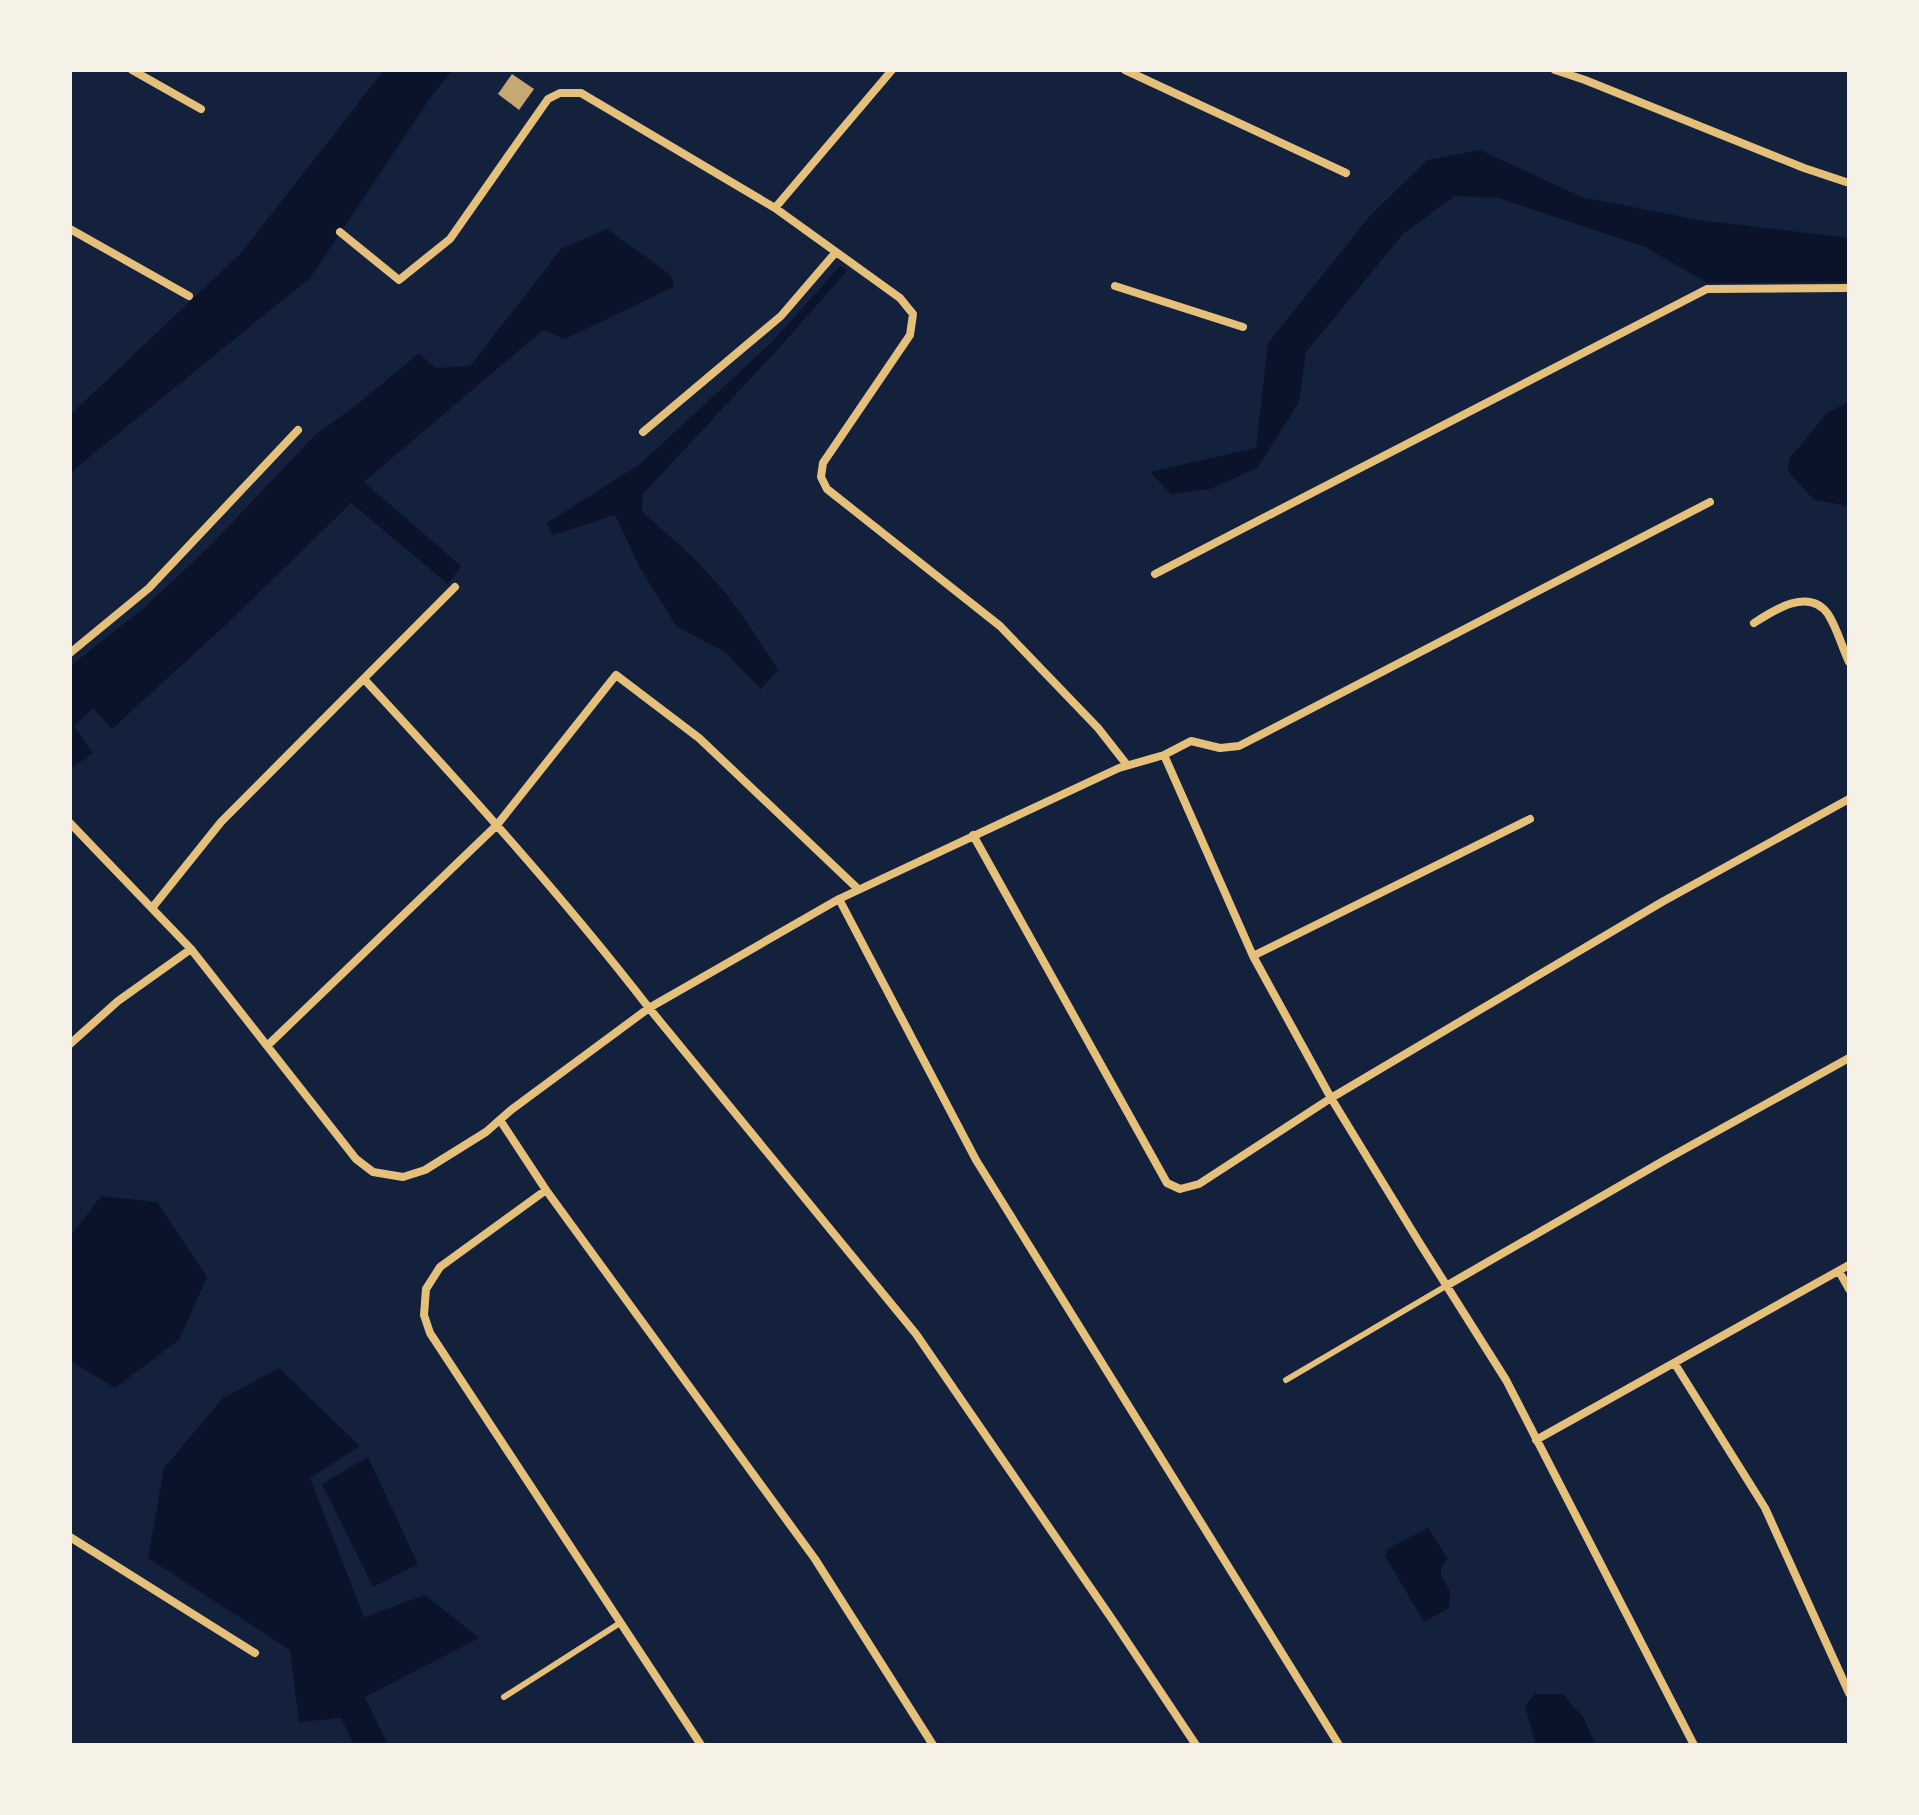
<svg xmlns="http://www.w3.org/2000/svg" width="1919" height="1815" font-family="'Source Sans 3',sans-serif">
  <rect width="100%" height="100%" fill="#14213d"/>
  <path fill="#0b132b" d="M384 70H453L430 98 310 278 77 467 70 476V415L241 253Z
    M1480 150 1582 197 1698 220 1849 238V282L1707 283 1645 247 1498 198 1455 196 1404 233 1306 352 1299 402 1257 468 1210 489 1171 494 1150 472 1256 448 1268 343 1370 216 1427 160Z
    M607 229 671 275 674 287 565 339 543 330 364 482 461 566 448 584 351 503 231 620 112 729 93 708 74 726 93 753 70 769V666L143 609 210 546 315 435 359 403 419 353 435 368 470 366 562 248Z
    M840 266 847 271 779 348 643 494 642 511C661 530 683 546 701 566 732 597 755 634 778 670L761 689 725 652 677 627 641 570 615 515 552 535 547 523 640 464 771 343Z
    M1846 403 1849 404V507L1813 499 1788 471 1789 459 1827 413Z
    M101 1196 157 1202 207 1277 179 1340 115 1388 70 1361V1237Z
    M279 1368 360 1446 310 1478 364 1617 425 1595 479 1638 365 1697 388 1745H354L341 1718 299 1722 290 1650 148 1558 164 1468 222 1399Z
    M368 1457 418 1564 373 1587 322 1484Z
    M1428 1528 1448 1559C1432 1576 1447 1577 1450 1594 1450 1599 1449 1604 1449 1608L1424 1622 1385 1556 1387 1549Z
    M1535 1694H1563L1583 1717 1596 1745H1536L1525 1706Z"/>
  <path fill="#c6a872" d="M512 74 534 89 519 110 498 94Z"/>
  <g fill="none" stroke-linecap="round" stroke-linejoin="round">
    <path stroke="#e5c07b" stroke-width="6" d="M1286 1380 1446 1286
      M504 1697 620 1623"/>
    <path stroke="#e5c07b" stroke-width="8" d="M132 70 201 109
      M1125 70 1346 173
      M1555 70 1585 80 1804 168 1849 183
      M775 208 892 70
      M70 229 189 296
      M340 232 399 280 450 239 548 99 560 93H581L775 208 900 298 913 314 910 335 823 463 821 477 827 489 1000 626 1098 728 1127 765
      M1115 286 1243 327
      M643 432 781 316 836 252
      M1155 574 1707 289 1849 288
      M1754 623C1774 610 1809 587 1828 614 1837 628 1842 647 1849 662
      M70 653 149 588 298 430
      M364 679C462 785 560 893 649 1008L916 1334 1114 1622 1196 1745
      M1164 755 1253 956 1331 1098 1419 1242 1506 1380 1694 1745
      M70 823 191 949 356 1159 373 1172 403 1177 425 1170 486 1132 511 1110 649 1008 839 899 1119 768 1164 755 1191 741 1220 748 1239 746 1710 502
      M973 835 1167 1183 1180 1189 1199 1184 1331 1098 1662 902 1849 799
      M839 899 976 1160 1339 1745
      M152 908 221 822 455 587
      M1253 956 1530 819
      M70 1044 118 1001 191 949
      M267 1046 497 825 616 675 699 738 858 889
      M500 1120 546 1190 815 1559 933 1745
      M546 1190 440 1267 426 1289 424 1315 430 1333 701 1745
      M1839 1271 1849 1289
      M1446 1286 1663 1161 1849 1058
      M1675 1364 1765 1508 1849 1693
      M1536 1440 1849 1265
      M70 1537 255 1653"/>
  </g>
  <rect width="1919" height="1815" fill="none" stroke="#f6f1e7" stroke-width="144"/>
</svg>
